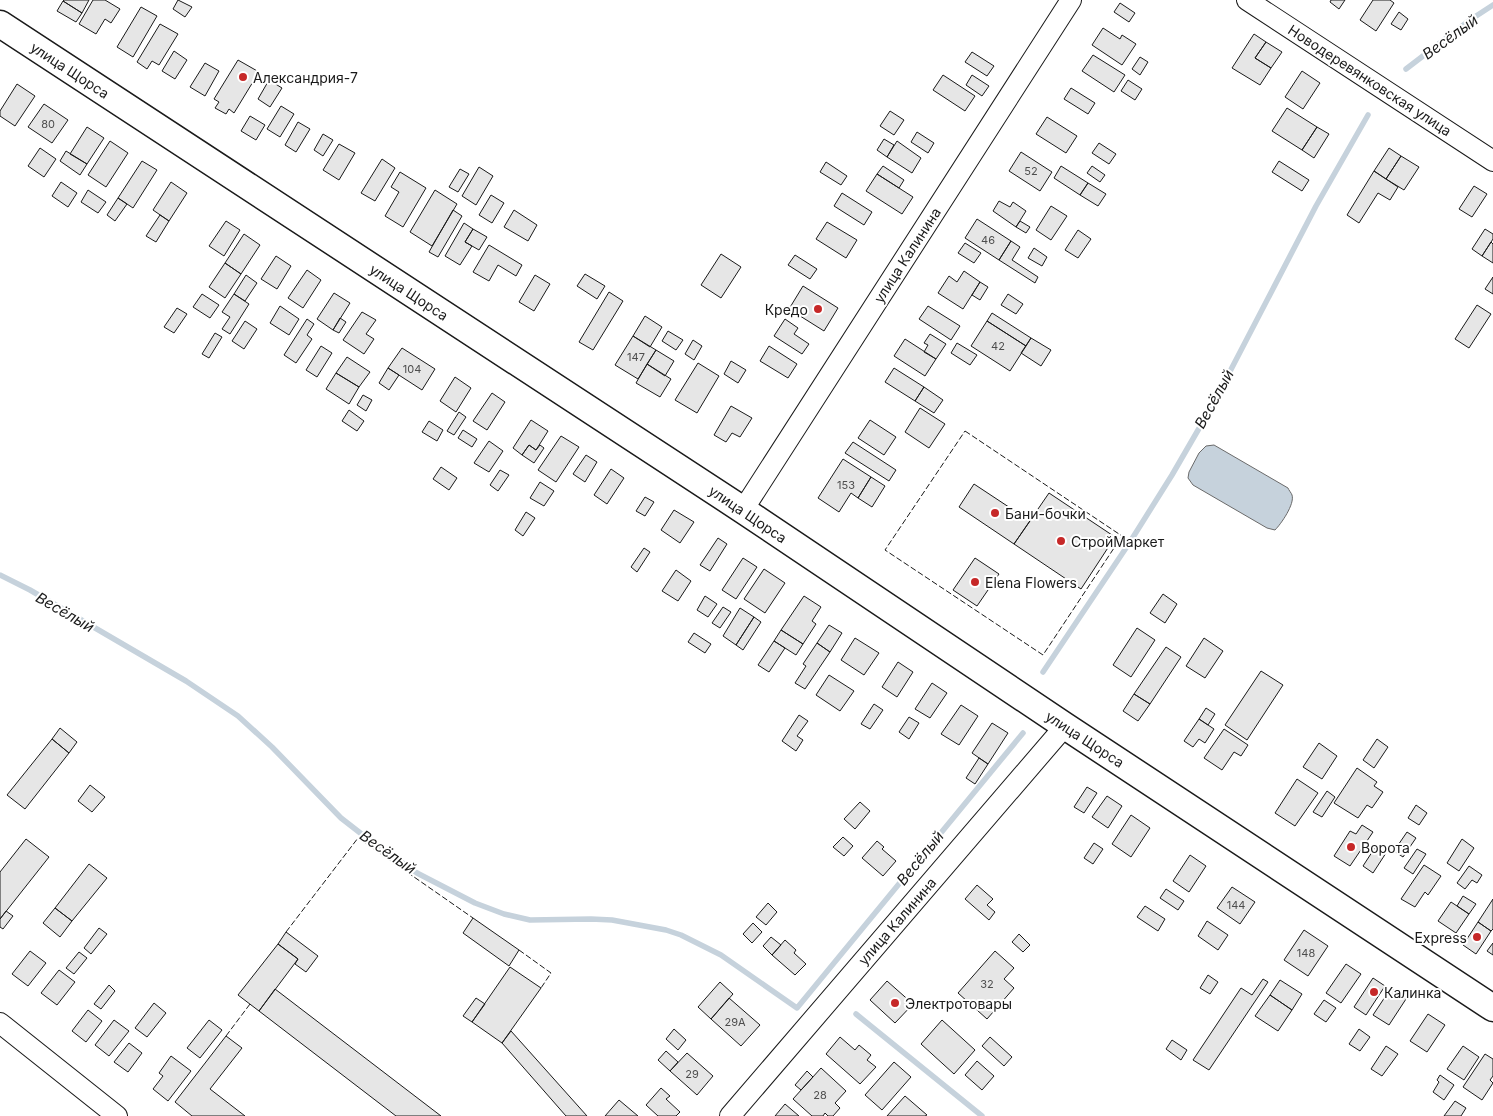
<svg xmlns="http://www.w3.org/2000/svg" width="1493" height="1116" font-family="Inter,sans-serif">
  <rect width="100%" height="100%" fill="#fff"/>
  <path fill="#c6d2dc" stroke="#6a6a6a" d="M1214 445 1288 488C1288 489 1292 494 1292 495 1295 504 1281 524 1275 530L1267 528 1193 485 1188 478 1189 472 1199 453 1206 446Z"/>
  <g fill="none" stroke-linecap="round" stroke-linejoin="round">
    <path stroke="#c6d2dc" stroke-width="5.5" d="M1406 69 1470 20 1493 5
      M0 575 30 590 186 681 238 716 272 747 341 818 368 839 417 873 475 903 504 914 530 920 591 919 612 920 666 930 681 935 721 955 797 1008 1023 733
      M1043 672 1130 542 1172 475 1212 406 1316 206 1368 115
      M856 1014 982 1116"/>
  </g>
  <path fill="#e6e6e6" stroke="#1a1a1a" d="M64 0H89L82 13 63 1Z
    M93 0H105L120 9 111 23 105 19 96 34 79 24Z
    M178 0 192 7 185 17 173 9Z
    M1331 0H1345L1339 9 1330 2Z
    M1373 0H1390L1394 3 1376 31 1360 20Z
    M63 1 82 13 76 22 57 11Z
    M1120 3 1135 13 1129 22 1114 12Z
    M141 7 157 16 133 57 117 47Z
    M1399 12 1408 19 1401 30 1391 24Z
    M160 24 178 34 159 65 152 61 147 69 137 62Z
    M1103 28 1120 39 1122 35 1136 44 1122 65 1092 45Z
    M1254 34 1266 42 1255 58 1271 68 1260 85 1232 68Z
    M1266 42 1282 52 1271 68 1255 58Z
    M174 51 187 60 175 79 162 71Z
    M972 52 994 66 987 76 965 62Z
    M1093 55 1125 75 1114 92 1082 71Z
    M1140 57 1148 62 1140 75 1132 69Z
    M238 60 259 72 234 113 229 109 226 114 215 108 219 102 214 99Z
    M205 63 219 71 205 96 190 87Z
    M1302 71 1320 83 1303 109 1285 97Z
    M943 75 975 96 965 111 933 90Z
    M972 75 989 86 982 96 966 85Z
    M269 80 282 88 270 107 258 99Z
    M1128 80 1142 89 1135 100 1121 91Z
    M17 84 35 96 15 126 0 116V111Z
    M1071 88 1095 103 1088 114 1064 99Z
    M44 104 68 120 52 143 28 127Z
    M281 106 294 114 280 137 267 129Z
    M1287 108 1317 127 1302 150 1272 131Z
    M890 111 904 120 894 135 880 126Z
    M250 116 265 125 256 140 241 131Z
    M1047 117 1077 136 1066 153 1036 134Z
    M298 122 310 129 296 152 285 145Z
    M87 127 104 138 87 164 70 154Z
    M1317 127 1329 134 1314 158 1302 150Z
    M917 132 934 143 928 153 911 142Z
    M323 134 333 140 323 156 314 150Z
    M884 139 894 145 887 157 877 150Z
    M110 141 128 153 106 187 88 175Z
    M897 141 921 158 912 173 887 157Z
    M1099 143 1116 154 1109 164 1092 153Z
    M339 144 355 153 339 180 323 170Z
    M40 148 56 159 44 177 28 166Z
    M1389 148 1401 156 1386 179 1374 171Z
    M66 151 87 164 80 175 60 161Z
    M1021 152 1052 172 1040 191 1009 171Z
    M1401 156 1419 167 1404 190 1386 179Z
    M382 159 395 168 375 201 361 193Z
    M142 161 157 170 133 208 118 198Z
    M1279 161 1309 180 1302 191 1272 172Z
    M826 162 847 176 841 185 820 172Z
    M883 166 904 180 899 188 877 174Z
    M1061 166 1088 183 1080 195 1054 178Z
    M1092 166 1105 175 1100 182 1087 173Z
    M479 167 493 176 476 205 462 196Z
    M460 169 469 174 458 192 449 187Z
    M1374 171 1398 187 1390 200 1378 193 1359 223 1347 215Z
    M400 172 426 188 403 227 385 216 399 192 391 187Z
    M877 174 913 197 902 214 866 191Z
    M61 182 77 193 68 207 52 196Z
    M171 182 187 193 169 221 153 210Z
    M1088 183 1106 194 1098 206 1080 195Z
    M1474 186 1487 194 1472 217 1459 209Z
    M88 190 106 202 98 213 81 202Z
    M435 190 457 204 432 246 410 232Z
    M842 193 872 212 864 225 834 206Z
    M491 195 504 203 492 223 479 215Z
    M118 198 127 204 115 221 107 215Z
    M999 201 1010 207 1013 202 1026 211 1016 227 993 211Z
    M1051 206 1067 216 1051 240 1036 230Z
    M453 210 462 216 438 257 429 252Z
    M514 210 537 225 528 241 504 227Z
    M160 215 169 221 156 242 146 236Z
    M977 219 1011 241 999 260 965 238Z
    M226 221 240 230 224 256 209 246Z
    M1020 221 1030 227 1026 233 1016 227Z
    M827 222 857 240 846 258 816 239Z
    M464 223 473 229 465 242 472 246 460 265 445 256Z
    M473 229 487 237 479 250 465 242Z
    M1485 229 1493 234V239L1482 256 1472 249Z
    M1078 230 1091 239 1078 258 1065 250Z
    M244 234 260 245 241 274 225 263Z
    M1011 241 1020 247 1012 260 1038 277 1035 283 999 260Z
    M1491 242 1493 244V263L1482 256Z
    M965 243 981 253 974 263 958 253Z
    M489 245 522 265 516 276 498 265 489 281 473 272Z
    M1034 248 1047 257 1042 266 1028 258Z
    M721 254 741 267 721 298 701 285Z
    M795 255 817 269 810 279 788 265Z
    M276 256 291 266 277 289 261 279Z
    M225 263 241 274 225 298 209 287Z
    M307 270 321 280 303 308 288 298Z
    M964 271 980 282 963 309 938 293 949 276 957 282Z
    M585 274 605 286 597 299 577 286Z
    M246 275 257 283 245 301 234 294Z
    M535 275 550 284 534 311 519 302Z
    M1493 277V294L1485 289Z
    M980 282 988 287 980 300 972 295Z
    M803 286 838 308 824 331 789 309Z
    M609 292 623 301 593 350 579 342Z
    M334 293 350 303 333 330 317 319Z
    M202 294 219 305 210 318 193 307Z
    M234 294 249 304 230 334 222 329 230 317 222 312Z
    M1008 294 1023 304 1016 314 1001 305Z
    M1477 305 1491 314 1469 348 1455 339Z
    M280 306 299 319 289 335 270 323Z
    M928 306 960 326 951 340 919 319Z
    M177 308 187 314 174 333 164 327Z
    M362 312 376 320 366 334 374 339 364 354 343 340Z
    M992 313 1031 338 1026 346 987 321Z
    M645 316 662 327 650 347 633 336Z
    M340 318 346 322 339 333 333 330Z
    M307 319 314 324 307 335 312 339 296 363 284 355Z
    M785 319 798 328 794 334 809 344 802 354 774 336Z
    M245 321 257 329 244 349 232 341Z
    M987 321 1026 346 1010 371 971 346Z
    M668 331 683 340 676 350 662 341Z
    M215 333 222 337 209 358 202 354Z
    M930 334 946 344 936 359 924 352 928 345 924 343Z
    M633 336 656 350 638 379 615 365Z
    M1031 338 1051 350 1041 366 1021 353Z
    M905 339 936 359 925 376 894 356Z
    M693 340 702 346 694 360 685 354Z
    M957 343 977 355 970 365 951 353Z
    M321 346 332 353 317 377 306 370Z
    M769 346 797 364 788 378 760 361Z
    M402 348 435 369 422 390 388 368Z
    M656 350 674 361 665 376 647 364Z
    M347 357 370 372 359 387 336 373Z
    M731 361 746 370 738 383 724 374Z
    M698 363 719 376 697 413 675 400Z
    M647 364 671 379 660 397 636 383Z
    M388 368 399 375 389 390 379 383Z
    M894 368 924 387 915 401 885 382Z
    M336 373 359 387 349 404 326 389Z
    M455 377 471 388 456 412 440 401Z
    M924 387 943 400 934 413 915 401Z
    M492 393 505 402 487 430 473 421Z
    M363 395 372 400 366 411 357 405Z
    M731 406 752 418 740 437 732 433 726 442 714 435Z
    M920 408 945 424 929 448 905 432Z
    M349 410 364 421 357 431 342 421Z
    M459 412 466 417 454 435 447 431Z
    M531 420 548 431 536 450 529 445 522 455 513 448Z
    M870 420 896 437 884 455 858 438Z
    M429 421 443 430 437 441 422 432Z
    M463 430 477 439 472 447 458 438Z
    M561 436 579 447 556 482 538 470Z
    M489 441 503 451 489 472 474 463Z
    M853 442 896 470 889 481 845 453Z
    M529 445 536 450 540 445 544 448 534 463 522 455Z
    M586 455 597 462 585 482 573 474Z
    M843 459 871 477 858 498 851 493 839 512 818 498Z
    M441 467 457 478 449 490 433 479Z
    M611 469 624 478 607 504 594 495Z
    M500 470 509 475 498 491 490 485Z
    M871 477 885 486 872 507 858 498Z
    M540 482 554 491 544 506 530 498Z
    M974 484 1030 521 1014 544 959 507Z
    M1049 493 1115 537 1081 589 1014 544Z
    M645 497 654 502 645 516 636 511Z
    M674 510 694 522 680 543 661 530Z
    M526 512 535 518 523 536 515 530Z
    M718 538 727 544 710 571 700 565Z
    M644 548 650 552 637 572 631 567Z
    M743 558 757 567 736 599 722 590Z
    M975 558 999 574 977 606 953 590Z
    M764 569 785 583 765 613 744 599Z
    M676 570 691 581 678 601 662 591Z
    M1163 594 1177 604 1165 623 1150 613Z
    M705 596 717 604 708 617 697 610Z
    M804 596 821 607 812 621 816 624 803 644 781 630Z
    M723 607 731 612 720 628 712 623Z
    M740 608 754 617 736 645 723 636Z
    M754 617 761 622 743 650 736 645Z
    M829 625 842 633 830 652 817 643Z
    M1137 628 1155 640 1131 677 1113 665Z
    M781 630 803 644 796 655 774 641Z
    M694 633 711 644 705 653 688 642Z
    M855 638 879 653 864 675 841 660Z
    M1204 638 1223 651 1205 678 1186 666Z
    M774 641 785 648 769 672 758 665Z
    M817 643 830 652 805 689 795 683 806 666 803 664Z
    M1166 647 1181 657 1150 704 1134 694Z
    M898 662 913 672 897 697 882 687Z
    M1261 671 1283 685 1247 740 1225 725Z
    M829 675 854 691 840 711 816 695Z
    M932 683 947 693 930 718 915 709Z
    M1134 694 1150 704 1138 721 1123 711Z
    M874 704 883 710 870 729 861 724Z
    M961 705 978 716 959 745 941 734Z
    M1206 708 1215 714 1208 725 1199 719Z
    M799 715 808 721 797 736 803 740 796 751 782 741Z
    M909 717 919 723 909 739 899 732Z
    M1199 719 1214 729 1205 743 1199 739 1193 747 1184 741Z
    M992 723 1008 733 988 764 972 753Z
    M60 728 77 742 69 753 52 739Z
    M1224 729 1248 745 1241 756 1234 752 1222 770 1204 758Z
    M52 739 69 753 25 809 7 795Z
    M1377 739 1388 747 1374 768 1363 760Z
    M1319 743 1337 756 1322 779 1303 767Z
    M979 758 988 764 975 784 966 778Z
    M1357 768 1377 782 1374 786 1383 792 1372 808 1367 805 1358 818 1334 803Z
    M1297 779 1318 793 1295 826 1275 813Z
    M90 785 105 797 92 812 78 801Z
    M1087 787 1097 793 1084 813 1074 807Z
    M1327 791 1335 797 1322 817 1313 812Z
    M1107 796 1122 806 1108 828 1092 817Z
    M860 802 870 811 855 829 844 819Z
    M1416 805 1427 813 1419 825 1408 818Z
    M1131 815 1150 828 1131 857 1112 844Z
    M1362 825 1373 832 1350 866 1334 856 1350 831 1356 834Z
    M1407 832 1416 838 1403 857 1394 851Z
    M843 837 853 846 844 856 833 847Z
    M26 839 49 857 0 919V872Z
    M1462 839 1474 848 1459 871 1447 863Z
    M877 841 884 847 882 849 896 861 883 876 862 858Z
    M1094 843 1103 849 1093 864 1084 858Z
    M1376 846 1386 853 1373 873 1363 866Z
    M1417 849 1426 854 1413 874 1404 868Z
    M1190 855 1206 866 1189 892 1173 881Z
    M89 864 107 878 72 921 55 908Z
    M1424 865 1441 876 1428 895 1425 892 1415 907 1401 899Z
    M1469 866 1482 875 1477 883 1472 880 1465 889 1457 883Z
    M977 885 993 899 987 905 995 912 989 920 965 899Z
    M1232 887 1255 902 1240 924 1217 908Z
    M1166 889 1184 901 1178 910 1160 898Z
    M1463 896 1476 904 1469 914 1457 906Z
    M1493 899V929L1491 931 1478 922Z
    M1451 902 1469 914 1456 933 1438 921Z
    M768 903 777 912 766 925 756 917Z
    M1145 906 1165 919 1158 931 1137 917Z
    M55 908 72 921 60 937 43 923Z
    M6 911 13 916 3 929 0 927V919Z
    M473 918 519 950 509 966 463 933Z
    M1207 921 1228 935 1218 950 1198 936Z
    M1478 922 1491 931 1476 954 1463 945Z
    M753 923 762 932 752 943 743 934Z
    M99 928 107 934 91 954 84 948Z
    M1304 930 1328 946 1308 976 1284 960Z
    M286 932 318 956 306 972 295 964 298 959 278 944Z
    M1019 934 1030 945 1023 952 1012 942Z
    M771 937 781 945 772 955 763 946Z
    M785 940 796 950 794 953 806 964 795 975 772 955Z
    M1493 943V955L1487 951Z
    M278 944 298 959 259 1011 238 995Z
    M30 951 46 963 28 986 12 974Z
    M995 951 1014 968 1004 979 1014 988 987 1019 958 993Z
    M79 952 87 958 74 974 66 968Z
    M1346 964 1361 974 1341 1003 1326 993Z
    M510 967 541 988 502 1043 472 1022Z
    M59 970 75 982 57 1005 41 993Z
    M1208 975 1218 982 1210 994 1200 988Z
    M1373 978 1385 986 1366 1015 1354 1007Z
    M1263 979 1268 982 1209 1070 1193 1060 1241 988 1252 995Z
    M1280 980 1302 994 1292 1010 1270 995Z
    M887 981 913 1004 895 1023 870 1000Z
    M720 982 733 994 711 1019 698 1007Z
    M109 985 115 991 101 1009 94 1004Z
    M1391 988 1406 999 1389 1025 1373 1015Z
    M275 989 441 1116H396L259 1011Z
    M1270 995 1292 1010 1278 1031 1255 1016Z
    M476 998 485 1004 472 1022 463 1016Z
    M729 998 760 1025 741 1046 711 1019Z
    M1324 1000 1336 1008 1326 1022 1314 1014Z
    M154 1003 166 1013 147 1037 135 1028Z
    M88 1010 102 1021 86 1042 72 1031Z
    M1428 1014 1445 1025 1427 1052 1410 1041Z
    M114 1020 129 1031 109 1056 95 1045Z
    M209 1020 222 1030 200 1058 187 1048Z
    M942 1020 975 1050 954 1074 921 1044Z
    M674 1029 686 1040 678 1050 666 1039Z
    M1359 1029 1370 1037 1360 1051 1349 1044Z
    M511 1031 587 1116H566L502 1043Z
    M226 1036 242 1048 210 1089 245 1116H192L175 1102Z
    M840 1037 855 1050 859 1045 871 1055 867 1060 876 1067 860 1084 826 1054Z
    M990 1037 1012 1057 1004 1066 982 1046Z
    M1172 1040 1187 1050 1181 1060 1166 1049Z
    M129 1043 142 1053 128 1072 114 1062Z
    M1386 1046 1398 1054 1382 1076 1371 1069Z
    M1463 1046 1479 1057 1464 1080 1447 1069Z
    M666 1051 678 1062 670 1071 658 1060Z
    M687 1053 713 1076 697 1095 670 1071Z
    M1485 1054 1493 1059V1076L1490 1080 1493 1083 1482 1100 1463 1087Z
    M171 1056 191 1071 168 1101 153 1089 163 1076 159 1073Z
    M977 1061 994 1076 982 1090 965 1075Z
    M894 1062 911 1077 882 1110 865 1095Z
    M821 1068 846 1091 835 1103 840 1108 833 1116H828L825 1113 823 1116H812L793 1099Z
    M807 1071 813 1077 801 1090 795 1085Z
    M1440 1075 1454 1085 1444 1100 1433 1092 1439 1082 1437 1080Z
    M661 1088 670 1096 666 1099 680 1112 676 1116H658L646 1105Z
    M905 1096 927 1115 925 1116H887Z
    M619 1100 638 1116H605Z
    M1455 1101 1466 1108 1461 1116H1444Z
    M785 1104 799 1116H775Z"/>
  <g fill="none" stroke-linecap="round" stroke-linejoin="round">
    <g stroke="#1a1a1a" stroke-width="22">
      <path id="minor" d="M1247 0 1493 161
        M743 510 1071 0
        M0 1023 117 1116
        M730 1116 1065 726"/>
    </g>
    <g stroke="#1a1a1a" stroke-width="29">
      <path id="major" d="M0 24 743 510 1065 726 1493 1008"/>
    </g>
    <use href="#minor" stroke="#fff" stroke-width="20"/>
    <use href="#major" stroke="#fff" stroke-width="26"/>
    <path stroke="#1a1a1a" stroke-width="1" stroke-dasharray="6 2.5" stroke-linecap="butt" d="M965 431 1122 536 1043 655 885 550Z
      M286 932 358 838 473 918
      M519 950 551 973 541 988
      M226 1036 250 1004"/>
  </g>
  <g fill="#c62828" stroke="#fff" stroke-width="2">
    <circle cx="243" cy="77" r="5"/>
    <circle cx="818" cy="309" r="5"/>
    <circle cx="995" cy="513" r="5"/>
    <circle cx="1061" cy="541" r="5"/>
    <circle cx="975" cy="582" r="5"/>
    <circle cx="1351" cy="847" r="5"/>
    <circle cx="1477" cy="937" r="5"/>
    <circle cx="1374" cy="992" r="5"/>
    <circle cx="895" cy="1003" r="5"/>
  </g>
  <g text-anchor="middle" dominant-baseline="central" stroke-width="4" stroke-linejoin="round" paint-order="stroke">
    <g font-size="11" fill="#4d4d4d">
      <text x="48" y="124">80</text>
      <text x="1031" y="171">52</text>
      <text x="988" y="240">46</text>
      <text x="998" y="346">42</text>
      <text x="636" y="357">147</text>
      <text x="412" y="369">104</text>
      <text x="846" y="485">153</text>
      <text x="1236" y="905">144</text>
      <text x="1306" y="953">148</text>
      <text x="987" y="984">32</text>
      <text x="735" y="1022">29А</text>
      <text x="692" y="1074">29</text>
      <text x="820" y="1095">28</text>
    </g>
    <g font-size="14" fill="#1a1a1a" stroke="#fff">
      <text transform="translate(70 70) rotate(33)">улица Щорса</text>
      <text transform="translate(1370 80) rotate(33)">Новодеревянковская улица</text>
      <text transform="translate(907 255) rotate(-57)">улица Калинина</text>
      <text transform="translate(409 292) rotate(33)">улица Щорса</text>
      <text transform="translate(748 514) rotate(34)">улица Щорса</text>
      <text transform="translate(1085 739) rotate(33)">улица Щорса</text>
      <text transform="translate(897 921) rotate(-49)">улица Калинина</text>
    </g>
    <g font-size="14" fill="#1a1a1a" stroke="#fff" text-anchor="start">
      <text x="253" y="77">Александрия-7</text>
      <text x="808" y="309" text-anchor="end">Кредо</text>
      <text x="1005" y="513">Бани-бочки</text>
      <text x="1071" y="541">СтройМаркет</text>
      <text x="985" y="582">Elena Flowers</text>
      <text x="1361" y="847">Ворота</text>
      <text x="1467" y="937" text-anchor="end">Express</text>
      <text x="1384" y="992">Калинка</text>
      <text x="905" y="1003">Электротовары</text>
    </g>
    <g font-size="15" font-style="italic" fill="#1a1a1a" stroke="#fff">
      <text transform="translate(1450 37) rotate(-36)">Весёлый</text>
      <text transform="translate(1214 399) rotate(-61)">Весёлый</text>
      <text transform="translate(65 612) rotate(30)">Весёлый</text>
      <text transform="translate(388 852) rotate(35)">Весёлый</text>
      <text transform="translate(920 858) rotate(-51)">Весёлый</text>
    </g>
  </g>
</svg>
